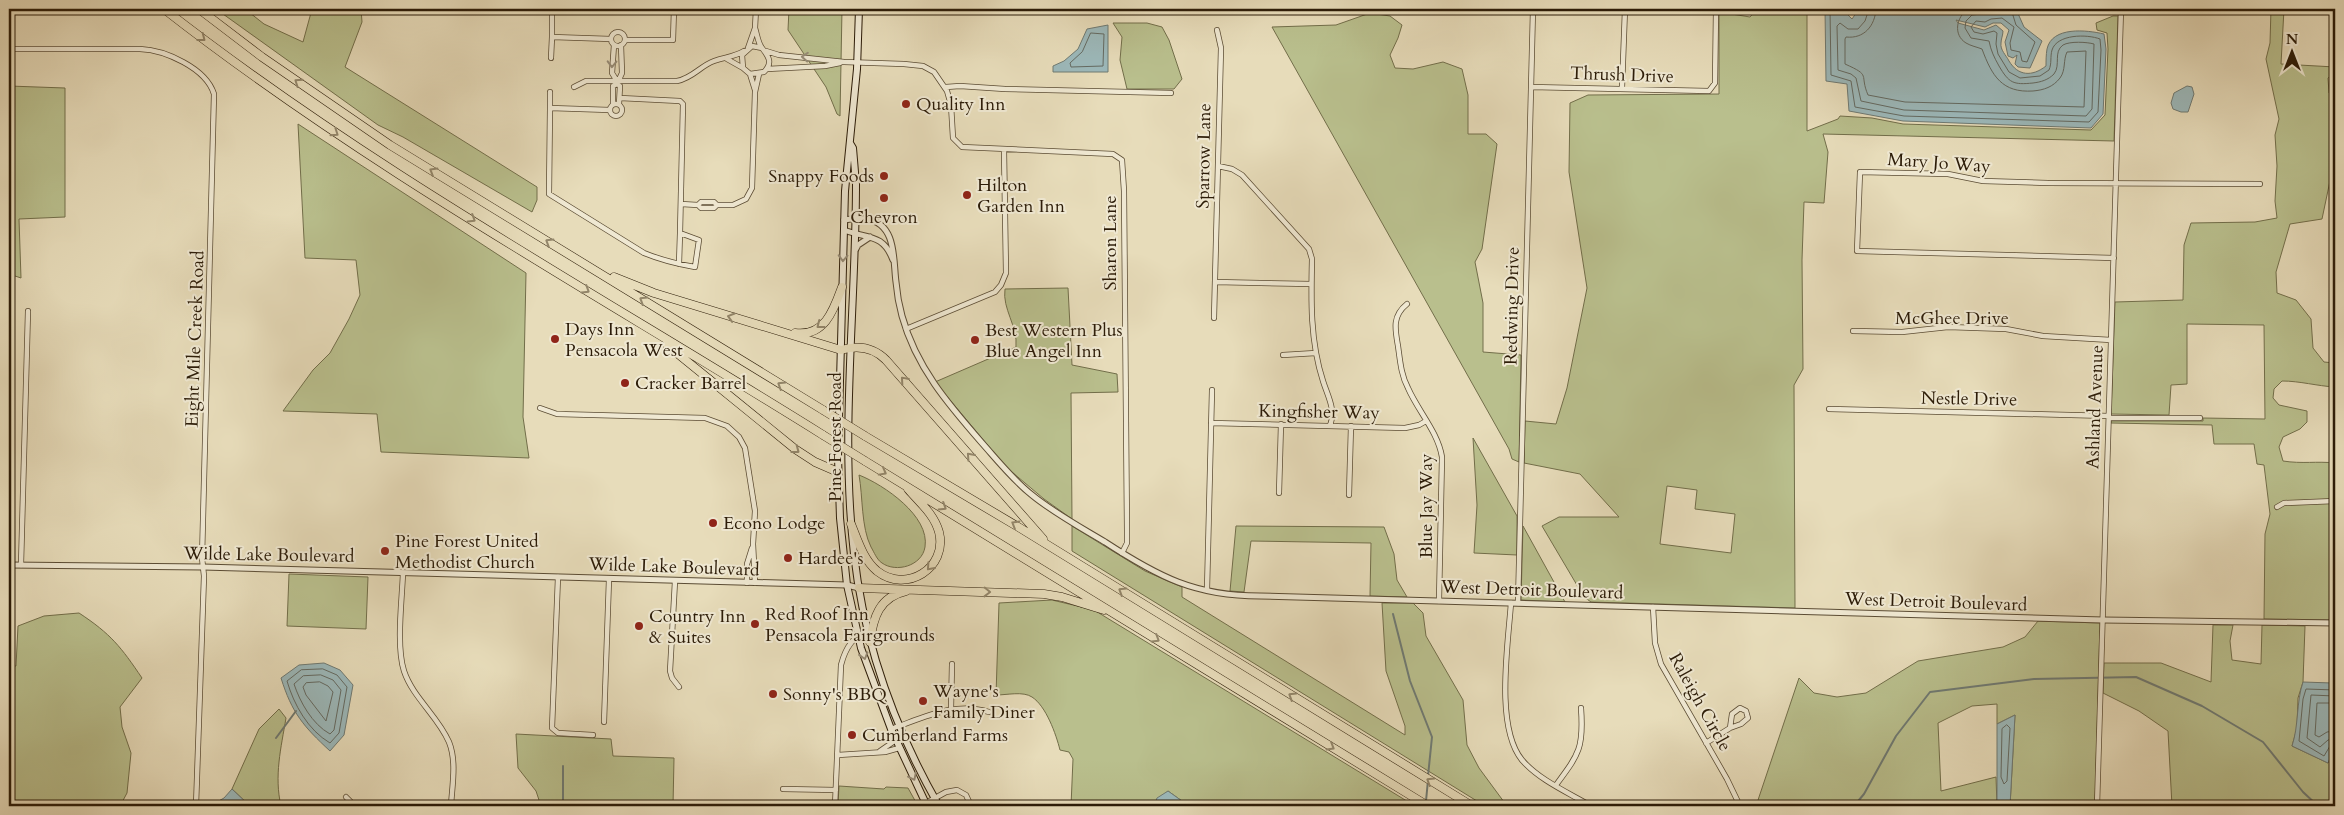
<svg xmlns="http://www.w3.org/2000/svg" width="2344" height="815" font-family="Cardo,serif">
  <rect width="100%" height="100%" fill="#e7dcba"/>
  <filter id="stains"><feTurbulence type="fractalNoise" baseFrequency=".004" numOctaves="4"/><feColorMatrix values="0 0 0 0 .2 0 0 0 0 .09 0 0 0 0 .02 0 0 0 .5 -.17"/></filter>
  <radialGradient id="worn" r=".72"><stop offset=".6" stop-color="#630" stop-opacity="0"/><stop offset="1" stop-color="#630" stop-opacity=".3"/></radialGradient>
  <path fill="#b9bf8d" stroke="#726e4a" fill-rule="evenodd" d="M216 9H245L264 24 303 42 312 9H361L362 22 345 67 537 187V200L532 212 403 137 378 125Z
    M789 9H842L840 116 837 114 826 87 788 30Z
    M1757 9H1807V131L1838 119 1840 116 1872 118 1903 124 2091 130 2105 115 2108 49 2107 33 2097 30 2096 23 2113 16H2118L2114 141 1823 134 1828 152 1824 203 1804 202 1802 260 1803 369 1794 385 1795 608 1591 602 1584 597 1542 526 1559 517H1619L1580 474 1524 463 1525 421 1556 424 1567 388 1587 288 1569 172 1570 103 1588 95 1719 94V12L1750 17ZM1667 486 1697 490 1695 509 1735 514 1731 553 1660 544Z
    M2271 9H2284L2281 64 2335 67V73L2328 78 2329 93 2335 95V157L2322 219 2290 224 2276 272 2277 293 2296 300 2311 319 2313 348 2324 362 2335 363V387C2317 386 2300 381 2282 381L2274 389 2273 398 2279 405 2307 411V422L2300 429 2283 437 2279 447 2283 461C2302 464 2317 461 2335 463V620L2264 619 2265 534 2270 514 2264 465 2257 464 2254 444H2214L2212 425 2111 423V421H2203V418L2265 419 2264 325 2187 324V384L2171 385 2169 415 2111 414 2115 302 2183 300 2184 245 2191 223 2255 222 2277 218 2275 201 2277 166 2275 135 2279 119 2266 59 2270 43Z
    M1370 13 1390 16 1402 25 1398 38 1390 55 1395 68 1413 69 1443 62 1462 69 1468 95V134H1486L1497 144 1482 249 1475 262 1483 303V352L1521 355 1519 462 1512 459 1509 449 1272 27 1336 25Z
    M1113 23H1147L1162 27 1169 40 1182 79 1174 89H1127L1120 60 1122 37Z
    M9 86 65 88V217L19 219 21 278 9 274Z
    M298 124 526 273 523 417 529 458 381 452 377 414 283 411 313 370 330 353 349 319 360 295 356 260 305 258Z
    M1068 288 1072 365 1117 374 1118 392 1071 393 1072 519 1044 499 1006 467 935 382 1016 347C1018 326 1002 309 1005 289Z
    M1473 438 1517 516V555L1474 553 1477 505Z
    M859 475C884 485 930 516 925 547 922 566 896 573 882 563 877 560 874 552 871 547 861 527 863 497 859 475Z
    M1072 526 1145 571 1182 587V597L1405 735V726L1386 671 1382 603H1413L1423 613 1426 636 1463 700 1467 745 1479 768 1507 806H1485L1072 551Z
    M1236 526 1384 527 1394 554 1397 580 1407 597 1370 596 1371 543 1251 541 1244 592 1230 591Z
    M1523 526 1565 602 1521 600Z
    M289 574 368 577 366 629 287 626Z
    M1052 600 1094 610 1415 806H1189L1168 791 1155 803V806H1071L1073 759 1069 752 1060 750C1056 734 1046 706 1032 697 1023 691 1007 695 996 695L999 603Z
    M79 613C111 634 121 647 142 678L120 707 122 727 131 753 127 793 120 806H9V666H16L18 626 44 616Z
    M2038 621 2100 623 2095 806H2010L2015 715 1997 724V704L1972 706 1938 723 1941 791 1996 777 1997 806H1756L1799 678 1814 693 1837 697 1866 693 1918 661 2003 647 2025 637Z
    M2213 625H2233L2230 641 2232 660 2261 664 2262 625 2305 626 2303 682 2298 698 2297 728 2292 746 2328 763 2335 746V806H2172L2168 731 2139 711 2103 693 2104 663H2161L2211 682Z
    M279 709 286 718C281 748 274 776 281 806H250L232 789 259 729Z
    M516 734 611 739 613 756 674 758 673 806H535L539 800 536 791 518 768Z
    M839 786 884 789 886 787 908 788 918 806 838 805Z"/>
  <path fill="#9cb9bb" stroke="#6f7a73" d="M1825 9H1842L1852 19 1859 9H2016L2024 27 2042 41 2030 68 2018 67 2015 64 2017 55 2013 58 2008 56 2005 42 2009 30 2001 23H1993L1985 27 1956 20 1958 23 1984 30 1996 25 2003 31C2003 35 2001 39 2001 43 2000 50 2006 55 2009 61 2018 76 2032 77 2046 66 2046 61 2046 55 2047 49 2052 26 2087 30 2104 34L2106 49 2103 114 2091 128 1903 121 1849 111 1847 84 1826 81Z
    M1108 25V72H1053V66L1064 61 1078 49 1087 29Z
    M2187 86 2192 87 2194 94 2188 112H2181L2173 109 2171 103 2174 93Z
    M324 663 340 670 353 685 344 735 330 751C303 726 292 713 281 678L299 665Z
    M2303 682 2332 683 2335 687V746L2328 763 2292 746C2299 725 2296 703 2303 682Z
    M2015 715 2010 806H1997V724Z
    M232 789 250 806H215V803L224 798Z
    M1168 791 1189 806H1157L1155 803 1157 798Z"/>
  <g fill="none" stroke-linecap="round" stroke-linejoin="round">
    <path stroke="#646a62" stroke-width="1" d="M1830 9 1831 75 1851 81 1855 107 1904 116 2089 122 2098 112 2101 50 2100 39C2087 34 2057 34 2052 50 2050 57 2052 63 2049 70L2040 76 2020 78 2009 72 1998 54 1996 44 1997 33 1994 31 1983 34 1974 32 1971 27 1976 21 1985 22 1991 19 2002 18 2014 27 2010 43 2011 50 2020 52 2022 61 2027 62 2035 42 2016 25 2011 9
      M1869 9 1865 21 1858 29H1848L1840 23 1837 26 1838 70 1851 74 1856 78 1861 101 1904 110 2086 116 2092 109 2094 44C2087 42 2070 41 2063 45 2053 52 2061 65 2054 74 2048 80 2041 82 2033 83 2013 85 2009 83 1999 66 1994 57 1991 51 1989 41L1971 38 1965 28 1966 21 1972 15 2003 12 2005 9
      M1876 9C1875 26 1864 39 1846 37L1845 39V64C1872 76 1859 74 1868 95L1905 102 2084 107 2086 51 2067 52C2063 60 2066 70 2060 78 2053 87 2044 90 2033 91 2002 93 1992 76 1982 49 1977 47 1971 46 1966 43 1953 35 1956 17 1968 9
      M1091 33 1104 34 1103 66 1071 67 1070 63 1082 52Z
      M323 669 337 675 347 687 339 733 330 743C308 730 294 705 287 681L301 670Z
      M321 675 333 680 341 690 334 730 330 734C312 724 300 702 294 684L303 676Z
      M320 682 328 686 333 692 326 721 306 695 303 687 306 683Z
      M2335 690 2306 689 2303 699 2299 741 2324 756 2330 746 2335 745
      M2335 696 2311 695 2307 738 2320 747 2328 740 2335 738
      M2335 703H2317L2315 735 2319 737 2327 732 2335 731
      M2007 725 2010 728 2007 781 2004 784 2001 777 2002 729Z"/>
    <path stroke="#6f7a73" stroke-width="2" d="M1393 614 1410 681 1432 737 1428 776
      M276 738 296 711
      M563 766V806
      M1426 801 1428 780
      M1854 806 1864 794 1896 736 1930 692 2034 679 2136 677 2202 706 2263 742 2303 792 2318 806"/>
    <g stroke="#5b4c34" stroke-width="6">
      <path id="minor" d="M552 9V37L611 39
        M755 28C757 34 758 43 762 48 769 57 773 63 764 72L750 74 743 68 742 55 752 46 762 48
        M611 39a7 7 0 1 1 14 0a7 7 0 1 1-14 0Z
        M625 40H673L674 9
        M614 45 612 73 617 81
        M748 48 755 28 756 9
        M9 49H140C165 50 206 68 214 94L202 558 204 576 196 806
        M766 51 779 55 844 62 904 64 923 66 934 72 947 91 951 105 953 138 962 147 1113 154 1122 160 1124 191 1127 531V543L1122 553
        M551 58 552 37
        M727 59 743 68
        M767 69 825 66 840 63
        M750 74 755 90
        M574 87 586 81H677C693 78 700 66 714 61 725 57 734 57 744 51
        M946 87 960 86 1005 89 1171 93
        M1531 87 1709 91 1715 83 1716 9
        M1622 88 1625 9
        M550 92V108
        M620 98 680 101 683 104 680 233
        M610 110a6 6 0 1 1 12 0a6 6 0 1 1-12 0Z
        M613 104V86L617 84
        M619 104 620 86 617 84 622 73 621 45
        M610 110 550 108 549 194 644 253C661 260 677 264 695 267L699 240 680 233 679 264
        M1218 166 1232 169 1242 175 1309 249 1312 259C1311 300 1310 341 1323 381 1328 397 1336 409 1330 426
        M681 204 698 205 701 202H714L717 205H733L746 199 752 188 755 92 759 74
        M698 205 701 208H714L717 205
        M2114 258 1857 251 1860 172 1948 174 1983 181 2048 183 2260 184
        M1215 282 1311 284
        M1407 304C1392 316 1395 329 1398 346 1400 360 1401 375 1408 388 1418 411 1438 432 1442 457L1439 601
        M1214 318 1221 48 1217 30
        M906 329 995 292 1001 285 1006 273 1004 150
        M1853 331 1902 332 1948 327 2006 329 2043 336 2111 340
        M1283 355 1316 353
        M540 408 557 414 705 418 727 426 739 437 745 448 755 511 753 544 755 583
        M1829 409 2109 416
        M2109 418H2200
        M1211 423 1405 428 1419 425 1426 421
        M1279 493 1281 424
        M1349 495 1351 426
        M2277 507 2284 503 2335 501
        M21 565 28 311
        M403 573C402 600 396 646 404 671 413 698 438 716 449 742 457 762 452 786 451 806
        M558 577 552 728 558 733 593 735
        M675 581 670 671 672 678 679 687
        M747 583V564L752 548
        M1207 590 1212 390
        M1511 603C1508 645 1495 727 1522 760 1539 780 1569 793 1591 806
        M1518 603 1533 9
        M1653 607 1655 643 1661 664 1727 779 1740 806
        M1740 708 1746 711 1748 718 1741 724 1730 728 1732 714Z
        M951 709 952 664
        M604 722 609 579
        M891 729C923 718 955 701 989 712
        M1706 743 1730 728
        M880 751 896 740
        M838 755 885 752 899 748
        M1556 785C1579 754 1584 748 1581 708
        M783 789 836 790
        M346 797 355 806
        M926 803 946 792 957 790 966 795 971 806
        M835 806 841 665C845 649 852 636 868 631
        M2097 806 2121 9"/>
    </g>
    <g stroke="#5b4c34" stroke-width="7">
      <path id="tertiary" d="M844 220C851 219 860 218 867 219 897 224 893 260 896 282 897 294 899 305 902 316 916 367 948 404 982 443 998 461 1013 480 1032 495 1054 513 1080 527 1105 542 1128 557 1152 572 1178 582 1204 592 1232 596 1260 596L2103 620 2335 623
        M844 230C867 239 883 233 893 260
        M856 249 858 245 870 237
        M9 565 203 567 847 585 859 588"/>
    </g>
    <g stroke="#2c1c08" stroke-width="8">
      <path id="secondary" d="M859 9 857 69 845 191 838 457 840 518 847 585 861 648 891 729 927 806
        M850 143 853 148 856 184C856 306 840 433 854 554 864 643 895 729 939 806"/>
    </g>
    <g stroke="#2c1c08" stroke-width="9">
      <path id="motorway" d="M164 9C370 170 601 296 823 435
        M199 9 262 57 390 145 823 410
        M614 277 654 293 841 350C858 345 873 347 886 360L1043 539
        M795 333C825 337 834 309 842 287
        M667 345 795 449 815 462 838 472
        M865 436 1020 528 1472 806
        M865 461 1428 806
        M851 524C858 541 863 559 877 571 906 594 948 568 939 532 934 514 920 503 908 489
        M859 588 1044 594 1062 597 1104 610
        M870 642C873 618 879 597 906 591"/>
    </g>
    <use href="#minor" stroke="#efe8d2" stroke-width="4.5"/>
    <use href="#tertiary" stroke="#efe8d2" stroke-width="5"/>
    <use href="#secondary" stroke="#efe8d2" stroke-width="6"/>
    <use href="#motorway" stroke="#e7dcba" stroke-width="8"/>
    <g stroke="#2c1c08" stroke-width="9" stroke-linecap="butt">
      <path id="motorway-bridge" d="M823 410 865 436
        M823 435 865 461"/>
    </g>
    <use href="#motorway-bridge" stroke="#e7dcba" stroke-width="8"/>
  </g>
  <defs><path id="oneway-chevron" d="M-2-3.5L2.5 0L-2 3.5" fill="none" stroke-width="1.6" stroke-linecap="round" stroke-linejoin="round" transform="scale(1.25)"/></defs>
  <g stroke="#93866a">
    <use href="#oneway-chevron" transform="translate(202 38) rotate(38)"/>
    <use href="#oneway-chevron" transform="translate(298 82) rotate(-145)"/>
    <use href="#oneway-chevron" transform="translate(335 133) rotate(34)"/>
    <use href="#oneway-chevron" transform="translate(433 171) rotate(-149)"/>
    <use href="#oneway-chevron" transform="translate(472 219) rotate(32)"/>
    <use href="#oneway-chevron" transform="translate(549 242) rotate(-148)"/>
    <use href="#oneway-chevron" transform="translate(586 290) rotate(32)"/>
    <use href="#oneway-chevron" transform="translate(643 300) rotate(-148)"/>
    <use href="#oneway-chevron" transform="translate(731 317) rotate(-163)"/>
    <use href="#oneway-chevron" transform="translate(820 325) rotate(142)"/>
    <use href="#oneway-chevron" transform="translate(904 380) rotate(-131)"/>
    <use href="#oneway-chevron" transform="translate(781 385) rotate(-148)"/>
    <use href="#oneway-chevron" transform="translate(796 450) rotate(37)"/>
    <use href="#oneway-chevron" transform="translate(970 456) rotate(-132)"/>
    <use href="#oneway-chevron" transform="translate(883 472) rotate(29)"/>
    <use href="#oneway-chevron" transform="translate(943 507) rotate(32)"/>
    <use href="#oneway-chevron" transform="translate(1015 524) rotate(-149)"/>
    <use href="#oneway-chevron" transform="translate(930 567) rotate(132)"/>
    <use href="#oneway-chevron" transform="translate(1122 591) rotate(-148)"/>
    <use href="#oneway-chevron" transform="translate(987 592) rotate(1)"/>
    <use href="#oneway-chevron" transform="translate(1156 639) rotate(32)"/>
    <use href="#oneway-chevron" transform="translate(1292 696) rotate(-148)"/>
    <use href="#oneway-chevron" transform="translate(1331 747) rotate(31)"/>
    <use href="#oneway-chevron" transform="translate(1430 781) rotate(-148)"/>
  </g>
  <g stroke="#978c77">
    <use href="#oneway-chevron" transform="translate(805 57) rotate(-176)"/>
    <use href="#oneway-chevron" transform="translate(612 64) rotate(91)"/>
    <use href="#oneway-chevron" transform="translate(843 258) rotate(92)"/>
    <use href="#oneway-chevron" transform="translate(864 656) rotate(73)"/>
    <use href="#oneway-chevron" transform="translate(913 777) rotate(64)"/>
  </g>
  <g fill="#8f2418" stroke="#efe8d2" stroke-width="2">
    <circle cx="906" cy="104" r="5"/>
    <circle cx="884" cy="176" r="5"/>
    <circle cx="967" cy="195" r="5"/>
    <circle cx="884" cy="198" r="5"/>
    <circle cx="555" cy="339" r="5"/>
    <circle cx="975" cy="340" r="5"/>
    <circle cx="625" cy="383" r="5"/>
    <circle cx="713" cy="523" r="5"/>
    <circle cx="385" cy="551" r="5"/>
    <circle cx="788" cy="558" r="5"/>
    <circle cx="755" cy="624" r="5"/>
    <circle cx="639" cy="626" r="5"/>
    <circle cx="773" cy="694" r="5"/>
    <circle cx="923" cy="701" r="5"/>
    <circle cx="852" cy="735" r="5"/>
  </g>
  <g text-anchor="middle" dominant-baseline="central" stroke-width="4" stroke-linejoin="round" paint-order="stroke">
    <g font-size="18" fill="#2c1c08" stroke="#efe8d2">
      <text transform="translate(1622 75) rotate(2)">Thrush Drive</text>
      <text transform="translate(1204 156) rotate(-89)">Sparrow Lane</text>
      <text transform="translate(1939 163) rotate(4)">Mary Jo Way</text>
      <text transform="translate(1110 243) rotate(-90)">Sharon Lane</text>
      <text transform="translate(1512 306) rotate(-89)">Redwing Drive</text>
      <text x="1952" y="318">McGhee Drive</text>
      <text transform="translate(195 339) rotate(-88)">Eight Mile Creek Road</text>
      <text transform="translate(1969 399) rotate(1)">Nestle Drive</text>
      <text transform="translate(2095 407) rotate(-88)">Ashland Avenue</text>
      <text transform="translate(1319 412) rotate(1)">Kingfisher Way</text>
      <text transform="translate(835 437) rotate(-90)">Pine Forest Road</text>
      <text transform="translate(1426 506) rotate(-90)">Blue Jay Way</text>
      <text transform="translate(269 555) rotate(1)">Wilde Lake Boulevard</text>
      <text transform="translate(674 567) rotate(2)">Wilde Lake Boulevard</text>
      <text transform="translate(1532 590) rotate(2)">West Detroit Boulevard</text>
      <text transform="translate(1936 602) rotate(2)">West Detroit Boulevard</text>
      <text transform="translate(1700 702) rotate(61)">Raleigh Circle</text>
    </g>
    <g font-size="18" fill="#2c1c08" stroke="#efe8d2" text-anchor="start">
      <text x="916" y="104">Quality Inn</text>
      <text x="874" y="176" text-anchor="end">Snappy Foods</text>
      <text x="977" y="185">Hilton<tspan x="977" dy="21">Garden Inn</tspan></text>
      <text x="884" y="217" text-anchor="middle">Chevron</text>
      <text x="565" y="329">Days Inn<tspan x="565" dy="21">Pensacola West</tspan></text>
      <text x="985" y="330">Best Western Plus<tspan x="985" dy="21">Blue Angel Inn</tspan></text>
      <text x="635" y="383">Cracker Barrel</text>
      <text x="723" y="523">Econo Lodge</text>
      <text x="395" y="541">Pine Forest United<tspan x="395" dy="21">Methodist Church</tspan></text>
      <text x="798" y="558">Hardee's</text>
      <text x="765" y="614">Red Roof Inn<tspan x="765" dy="21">Pensacola Fairgrounds</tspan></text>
      <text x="649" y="616">Country Inn<tspan x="649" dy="21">&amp; Suites</tspan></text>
      <text x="933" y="691">Wayne's<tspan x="933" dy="21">Family Diner</tspan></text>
      <text x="783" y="694">Sonny's BBQ</text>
      <text x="862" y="735">Cumberland Farms</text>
    </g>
  </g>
  <rect width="2344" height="815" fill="none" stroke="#e7dcba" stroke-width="30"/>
  <rect x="10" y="10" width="2324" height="795" fill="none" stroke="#2c1c08" stroke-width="2.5"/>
  <rect x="15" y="15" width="2314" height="785" fill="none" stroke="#2c1c08"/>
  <g transform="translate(2292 52)" stroke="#efe8d2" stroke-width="4" paint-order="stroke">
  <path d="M0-4L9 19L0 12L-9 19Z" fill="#2c1c08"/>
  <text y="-8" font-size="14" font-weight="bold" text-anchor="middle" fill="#2c1c08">N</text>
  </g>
  <rect width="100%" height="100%" filter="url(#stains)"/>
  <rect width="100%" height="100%" fill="url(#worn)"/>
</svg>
